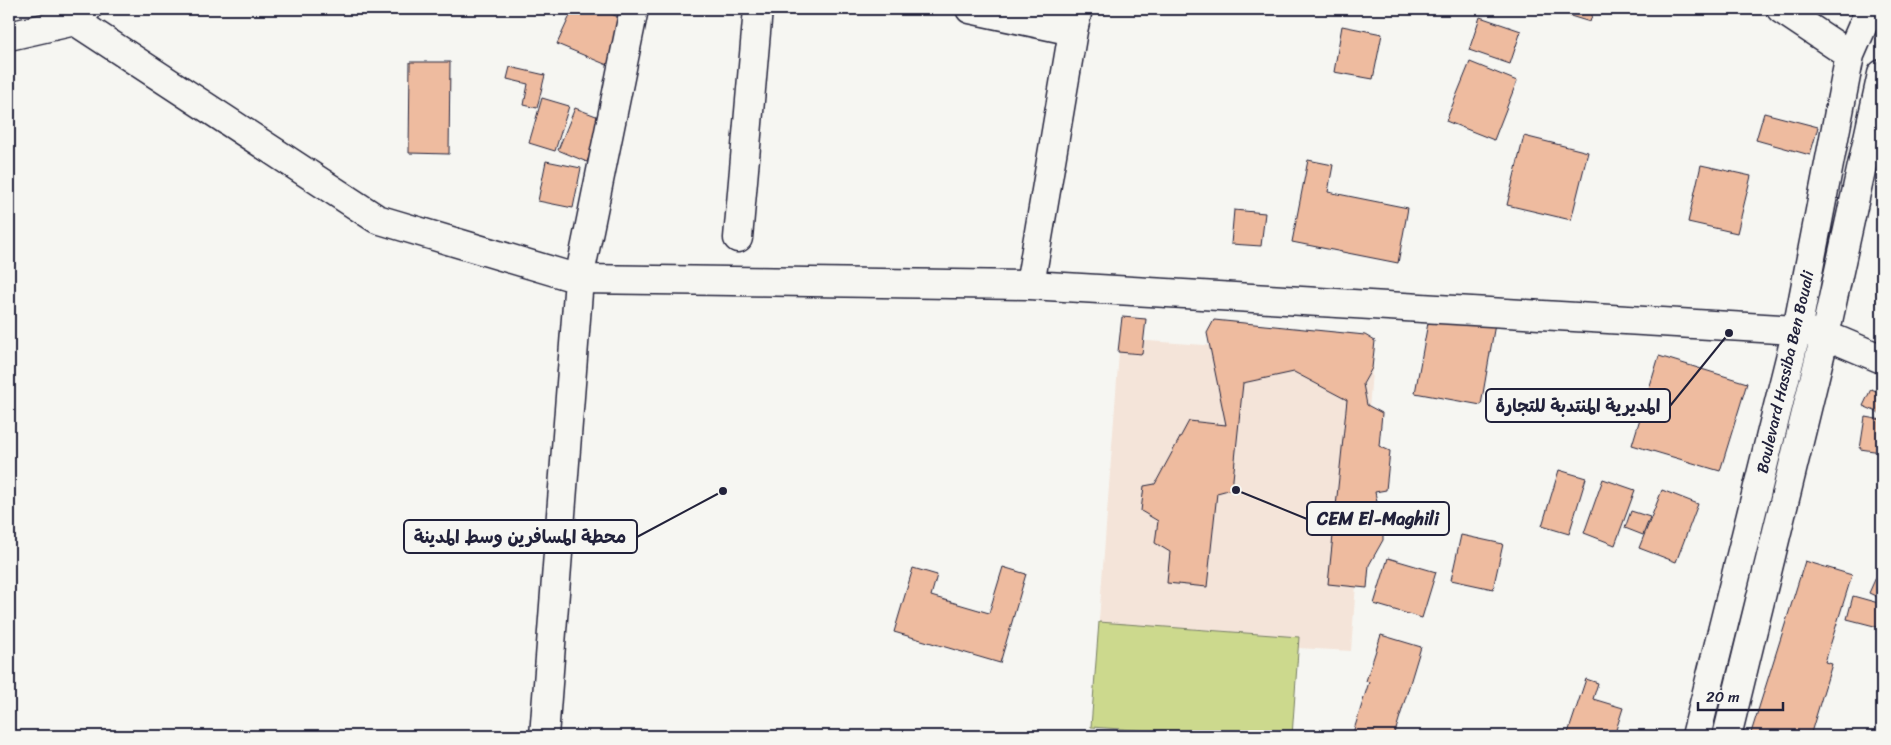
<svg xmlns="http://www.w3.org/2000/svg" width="1891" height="745" font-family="Sriracha,'Playpen Sans Arabic',sans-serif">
  <rect width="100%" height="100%" fill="#f6f6f2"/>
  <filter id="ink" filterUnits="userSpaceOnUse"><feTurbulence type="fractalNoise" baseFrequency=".02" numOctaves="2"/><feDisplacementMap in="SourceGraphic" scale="10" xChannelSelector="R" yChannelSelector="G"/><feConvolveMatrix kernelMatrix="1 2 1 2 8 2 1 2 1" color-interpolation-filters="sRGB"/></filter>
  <g filter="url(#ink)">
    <path fill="#f4e4d9" d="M1120 339 1373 357 1351 651 1298 648 1292 736H1224L1091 727Z"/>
    <path fill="#ccd98d" stroke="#777e64" d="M1099 622 1299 637 1292 736H1224L1091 727Z"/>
    <path fill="#eebb9f" stroke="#22223b" d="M573 9H599L631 22 612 67 557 44Z
      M1555 9H1594L1590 22 1554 11Z
      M1480 17 1521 31 1510 64 1469 50Z
      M1342 26 1382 34 1373 79 1334 72Z
      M410 62H450L449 154 409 153Z
      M1470 62 1517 81 1494 140 1446 121Z
      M510 67 545 75 537 108 524 105 528 84 507 79Z
      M542 98 569 106 555 151 529 143Z
      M575 108 604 119 587 162 558 150Z
      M1764 113 1818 127 1810 155 1756 140Z
      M1524 136 1588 152 1571 220 1507 205Z
      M1308 160 1333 165 1328 192 1408 208 1398 263 1292 242Z
      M546 161 581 168 573 208 538 201Z
      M1701 165 1751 176 1737 233 1688 222Z
      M1234 210 1265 213 1261 246 1231 244Z
      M1430 312 1495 324 1481 405 1415 393Z
      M1122 317 1146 319 1142 354 1118 352Z
      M1214 320 1365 335 1375 341 1372 368 1363 384 1367 405 1382 413 1379 446 1390 451 1386 490 1375 492 1383 532V540L1369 565 1367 588 1328 584 1347 400 1294 372 1243 383 1232 489 1217 493 1207 587 1167 583 1170 552 1155 543 1158 521 1141 511 1144 486 1155 484 1189 421 1226 425 1207 333Z
      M1659 356 1747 383 1720 471 1632 445Z
      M1871 389 1882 393V414L1863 406Z
      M1865 417 1882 420 1881 452 1860 449Z
      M1559 470 1586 478 1569 534 1542 526Z
      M1603 479 1635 490 1615 545 1584 533Z
      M1662 490 1698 504 1676 562 1639 548Z
      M1631 511 1650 517 1643 535 1625 528Z
      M1461 535 1503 544 1493 589 1451 580Z
      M1388 558 1436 572 1422 618 1374 604Z
      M1805 561 1852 575 1825 662 1832 664 1810 736H1750Z
      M1882 564V599L1869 593Z
      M1003 567 1026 574 1000 663 894 632 913 568 937 575 931 596 989 613Z
      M1853 596 1882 604V628L1847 619Z
      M1381 635 1421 647 1394 736H1352L1369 682 1366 681Z
      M1586 679 1598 683 1593 699 1623 708 1614 736H1567Z"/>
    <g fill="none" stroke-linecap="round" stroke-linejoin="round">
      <g stroke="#22223b" stroke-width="31">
        <path id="minor" d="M71 9 75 21 377 219 579 279 1030 285 1797 330 1825 335 1882 359
          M970 9 1073 31
          M1781 9 1850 55
          M9 36 75 21 87 9
          M738 238 758 9
          M1030 285 1073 31 1078 9
          M544 736 579 279 634 9
          M1696 736 1797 330 1850 55 1870 9
          M1727 736 1825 335 1882 74"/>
      </g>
      <use href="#minor" stroke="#f6f6f2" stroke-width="28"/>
    </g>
  </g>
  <g text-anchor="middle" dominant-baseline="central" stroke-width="5" stroke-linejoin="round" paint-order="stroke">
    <g font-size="16" fill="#22223b" stroke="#f6f6f2">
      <text transform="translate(1785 372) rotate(-77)">Boulevard Hassiba Ben Bouali</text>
    </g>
  </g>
  <path fill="none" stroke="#22223b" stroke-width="2" d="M1729 333L1670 406M1236 490L1307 519M723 491L637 537"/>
  <g fill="#22223b" stroke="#f6f6f2" stroke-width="2">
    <circle cx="1729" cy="333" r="5"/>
    <circle cx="1236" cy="490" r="5"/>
    <circle cx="723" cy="491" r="5"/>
  </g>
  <g fill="#f6f6f2" stroke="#22223b" stroke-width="2">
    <rect x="1486" y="389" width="184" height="33" rx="5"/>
    <rect x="1307" y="502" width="142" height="33" rx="5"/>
    <rect x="404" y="520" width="233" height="33" rx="5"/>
  </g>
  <g font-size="18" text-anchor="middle" font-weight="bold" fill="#22223b">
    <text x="1578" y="412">المديرية المنتدبة للتجارة</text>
    <text x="1378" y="525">CEM El-Maghili</text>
    <text x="520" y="543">محطة المسافرين وسط المدينة</text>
  </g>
  <rect width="1891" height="745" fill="none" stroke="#f6f6f2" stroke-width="30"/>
  <rect x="15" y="15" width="1861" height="715" fill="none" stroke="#22223b" stroke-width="2" filter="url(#ink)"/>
  <path d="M1698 702v8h85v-8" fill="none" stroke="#22223b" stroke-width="2.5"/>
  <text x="1706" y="702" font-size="15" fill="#22223b" stroke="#f6f6f2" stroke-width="4" paint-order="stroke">20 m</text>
</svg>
